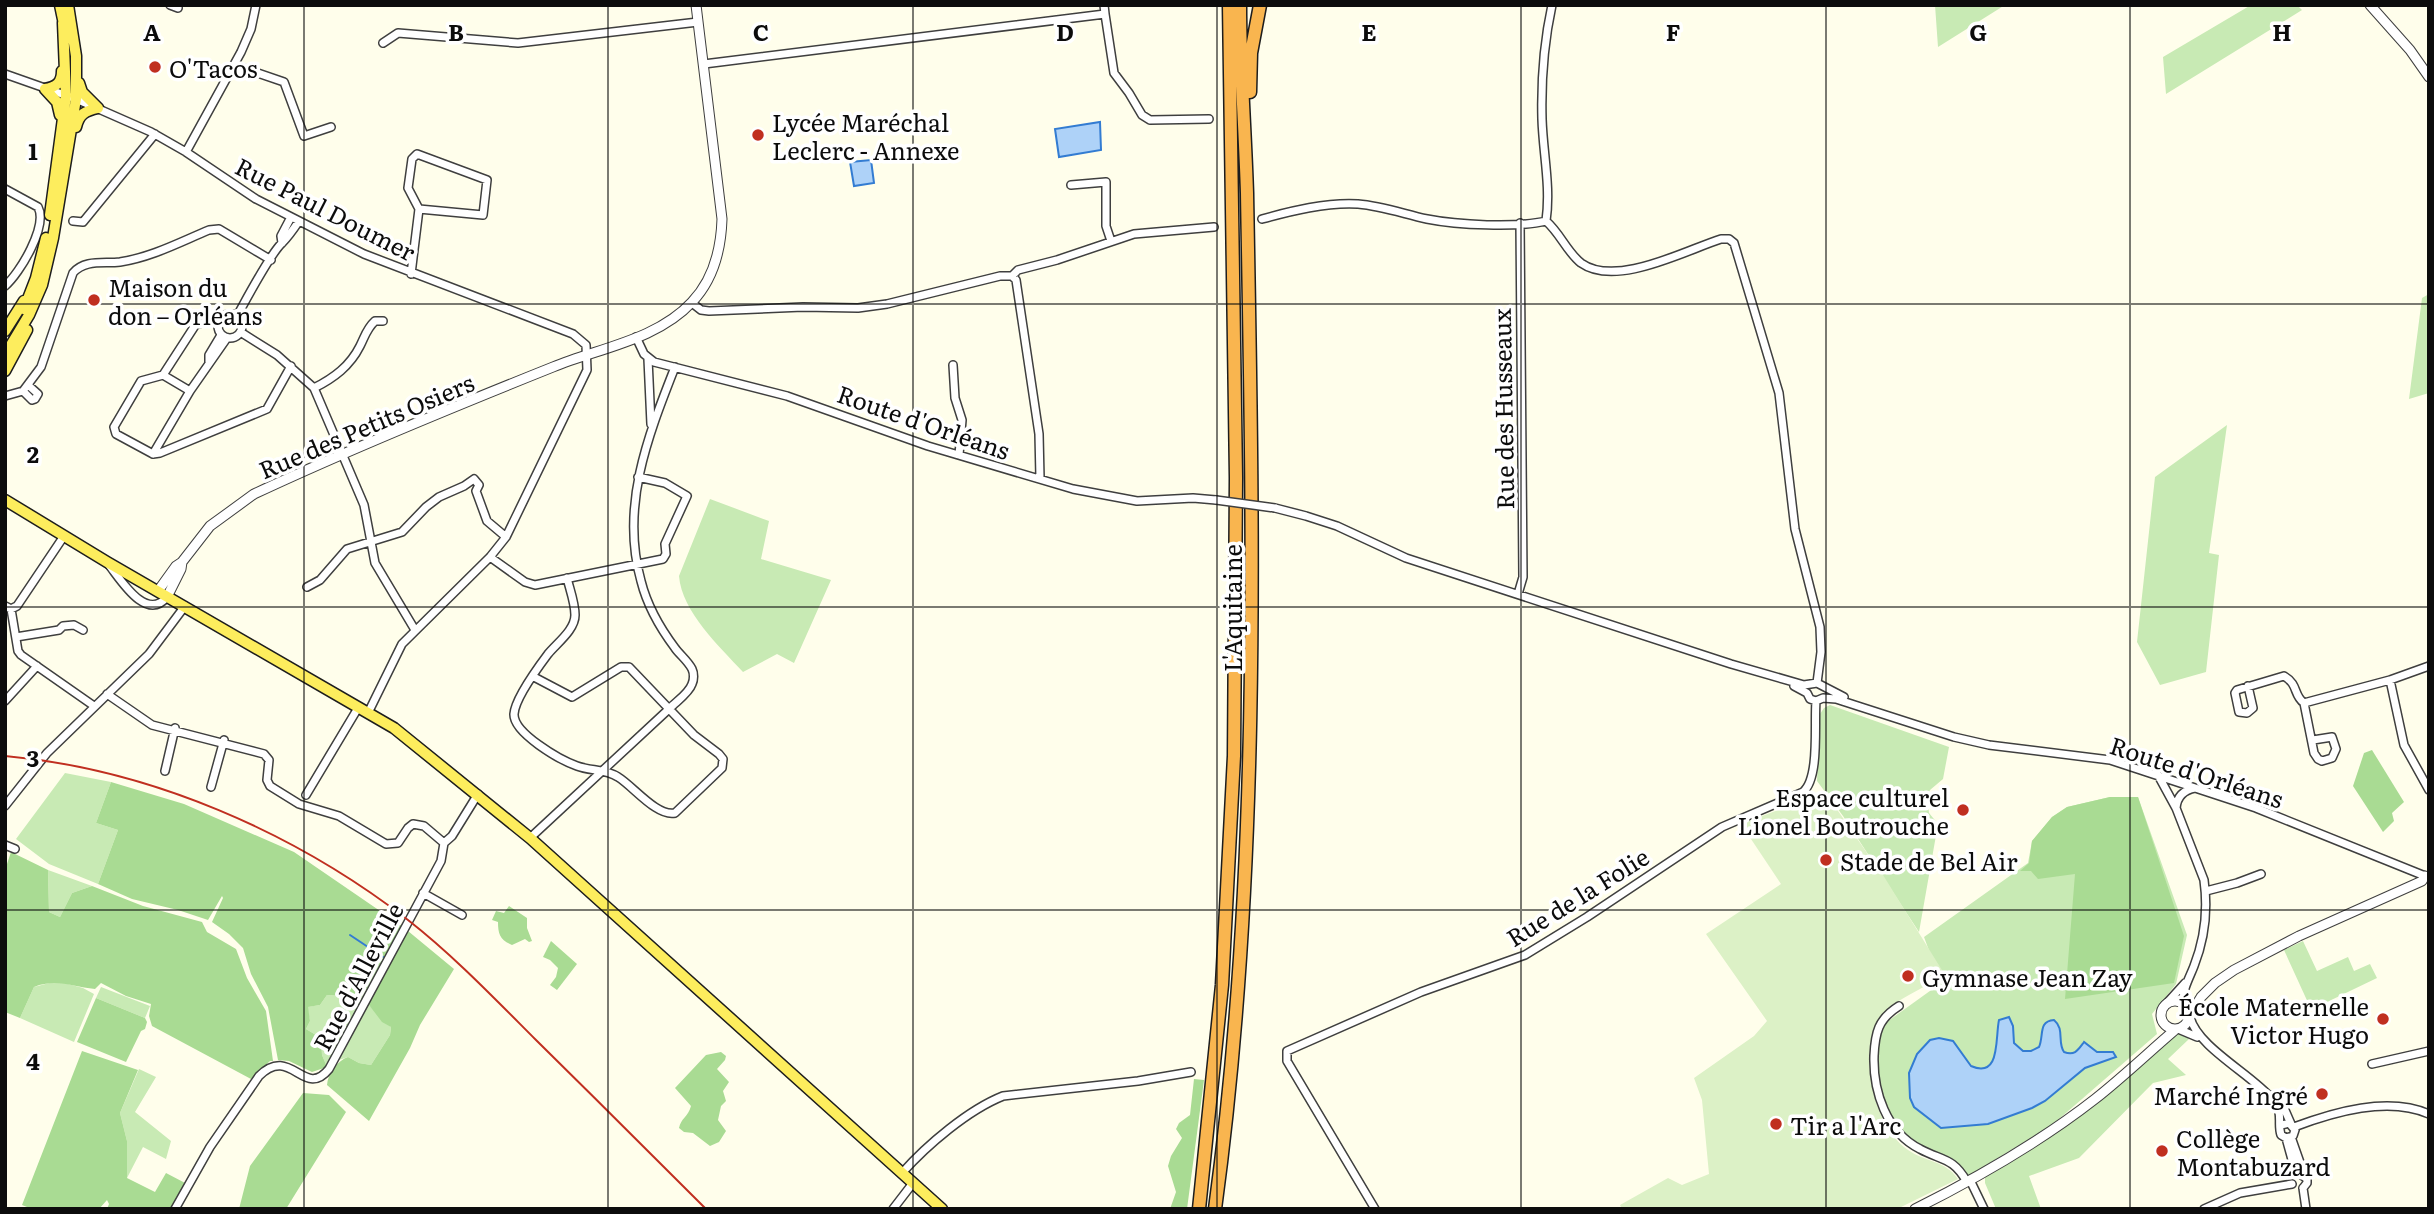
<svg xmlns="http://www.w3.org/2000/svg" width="2434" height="1214" font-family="Literata,serif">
  <rect width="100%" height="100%" fill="#fffeeb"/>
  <path fill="#c8eab4" d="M1935 5H2005L1938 47Z
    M2251 5H2297L2302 10 2166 94 2163 57Z
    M2429 294V393L2409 399 2422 298Z
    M2227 425 2209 553 2219 555 2206 672 2160 685 2137 642 2155 477Z
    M710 499 769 521 761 559 831 580 794 663 777 654 743 672C719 646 682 612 679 576Z
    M1830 705 1949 747 1943 779 1930 790 1927 797 1929 813 1938 824 1919 932 1843 816 1817 781 1820 714 1824 708Z
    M65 773 111 782 96 823 118 830 98 884 49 864 16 839Z
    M2110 797H2138L2187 935 2176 984 2152 1014 2157 1034 2052 1125 1965 1178 1962 1172 1919 1149 1900 1134 1879 1097 1875 1038 1884 1024 1941 983 1924 937 2028 863 2032 841 2052 817 2067 807Z
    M48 870 92 886 72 893 60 917 49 912Z
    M2303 941 2317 971 2348 957 2354 971 2370 964 2377 978 2325 1003 2310 1007 2284 950Z
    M57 981 83 988 94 994 74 1042 20 1018 34 987Z
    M101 987 150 1006 145 1018 96 998Z
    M367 988 327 1067 322 1055 321 1038 306 1029 310 1021 307 1007 320 1005 327 995 355 997 362 989Z
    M369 1002V1005L391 1027 390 1035 371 1065 359 1063 348 1057 339 1060Z
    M2183 1033 2189 1039 2168 1059 2186 1075 2153 1083 2079 1158 2029 1176 2041 1209H1996L1985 1183V1177L1995 1169 2029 1148 2169 1036Z
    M139 1069 156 1077 135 1112 171 1141 166 1159 143 1147 127 1178V1141L120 1113Z"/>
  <path fill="#a9db93" d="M2372 750 2404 802 2392 813 2394 821 2383 832 2353 786 2364 753Z
    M111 782 184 804 294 852 402 926 367 988 362 989 355 997 327 995 320 1005 308 1007 310 1021 306 1029 321 1038 322 1055 327 1067 312 1072 289 1061 278 1060 268 1007 251 974 243 948 229 934 212 922 223 898 222 896 208 920 178 910 132 899 98 884 118 830 96 823Z
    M2110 797H2138L2184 936 2174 983 2065 999 2075 874 2038 879 2031 871H2020L2029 863 2032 841 2052 817 2067 807Z
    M11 852 48 870 49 912 60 917 72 893 92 886 143 906 202 922 207 932 236 949 247 978 266 1011 273 1061H270L251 1079 152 1026 149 1016 151 1004 126 996 101 983 95 989C73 987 56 978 34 987L20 1018 5 1012V870Z
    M509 906 527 918V928L532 941 529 942 525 939 512 945C500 940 498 934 498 922L492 920 496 911 504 913Z
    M408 931 454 969 420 1025 410 1048 369 1121 327 1085C328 1073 337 1061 348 1057L359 1063 371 1065 390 1035 391 1027 382 1022 369 1005V1002Z
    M551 941 577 964 557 990 550 985 556 977 558 968 550 960 543 957Z
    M96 998 145 1018 147 1022 145 1029 141 1031 126 1062 77 1042Z
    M82 1051 138 1070 120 1113 127 1141V1178L155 1192 166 1173 187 1184 172 1209H107L109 1204 107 1200 99 1209H32L22 1205Z
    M721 1052 726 1056 725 1060 717 1069 729 1082 723 1091 726 1101 721 1106 718 1120 726 1131 719 1142 710 1146 693 1133 684 1132 679 1128C681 1118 688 1117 691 1106L675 1088 706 1055Z
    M1194 1079 1204 1080 1187 1209H1170L1176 1192 1168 1166 1171 1156 1182 1138 1176 1129 1179 1123 1190 1115Z
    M303 1093 329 1095 346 1112 286 1209H239L250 1166Z"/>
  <path fill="#dcf1c6" d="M1825 792 1876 866 1886 859 1892 868 1883 875 1945 975C1931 984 1894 1001 1885 1012 1856 1047 1871 1124 1908 1150 1925 1162 1945 1160 1958 1179L1897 1209H1622L1620 1205 1668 1178 1682 1185 1709 1174 1702 1100 1694 1078 1754 1036 1767 1021 1706 934 1781 884 1741 824Z"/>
  <path fill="#aed2f8" stroke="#337cd2" stroke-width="2" d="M1100 122 1101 150 1059 157 1055 129Z
    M871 160 874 183 854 186 850 162Z
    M2009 1017 2013 1026 2014 1043 2023 1051H2031L2039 1047C2044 1036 2038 1021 2054 1020 2065 1029 2057 1042 2064 1052 2075 1056 2078 1050 2084 1042L2097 1052H2113L2116 1057 2085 1068 2045 1101 2032 1108 1988 1124 1941 1128 1914 1107 1910 1098 1909 1073 1917 1054 1930 1040 1939 1038 1953 1041 1971 1066C2001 1079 1995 1038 1999 1020Z"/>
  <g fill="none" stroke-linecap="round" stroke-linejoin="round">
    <path stroke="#337cd2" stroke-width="2" d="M350 935 383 957"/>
    <g stroke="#3f3f3f" stroke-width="10">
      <path id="minor" d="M170 5 178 8
        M1105 14 1114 73 1129 93 1142 115 1150 120 1209 119
        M383 43 398 33 518 43 698 22
        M704 64 1105 14 1104 5
        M234 65 284 82 304 136 331 127
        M5 74 76 99 151 132 186 152 256 199 364 254 573 334 586 345 587 370 506 537 490 557 402 644 368 713
        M186 152 241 52 251 29 256 5
        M1071 185 1106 182V226L1111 241
        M5 189 38 207C48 226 20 273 5 286
        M1262 219C1291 211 1327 202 1358 204 1382 206 1404 214 1427 219 1457 225 1517 228 1546 221
        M73 221 83 222 155 134
        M1546 221C1560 233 1567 252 1581 263 1616 288 1686 250 1721 239H1729L1734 243 1779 393 1795 529 1820 627 1821 652 1817 683
        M1546 221C1551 187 1543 153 1542 119 1541 81 1544 42 1552 5
        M282 243 281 236 291 217
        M411 274 419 209 483 215 487 180 417 154 412 159 408 188 419 209
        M1012 276 1016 280 1039 434 1040 478
        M692 303 701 310 709 311 803 307 858 308 887 304 1000 276H1012L1018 270 1057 260 1134 234 1214 227
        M218 326a12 12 0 1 1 24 0a12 12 0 1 1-24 0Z
        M237 316C246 300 270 254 282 243 289 236 293 230 299 221
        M242 333 277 355 314 388 364 505 375 563 415 630
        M636 337 644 354 654 362 787 396 928 446 1073 489 1137 501 1193 498 1216 500
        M648 359 651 424
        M209 362V355L221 335
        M953 365 955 398 962 420 959 455
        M163 375 190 391
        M314 388C334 378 350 366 360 346 365 336 367 328 375 321H383
        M23 391 32 400 35 399 38 394 28 385
        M5 396 23 391 41 367 73 273C85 259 104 264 120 262 152 257 180 242 209 230L219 229 271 260
        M153 454 116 434 114 427 141 381 163 375 196 324 218 320
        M153 454 160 453 267 409 291 366
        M153 454 190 391 227 338
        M1275 508 1306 516 1337 526 1406 558 1731 664 1804 685 1817 683
        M490 557 525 582 535 585 663 559 666 554 665 544 687 496 665 483 638 477
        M109 565C121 580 146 622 167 597
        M307 587 320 580 347 549 402 532 426 507 439 497 464 486 474 479 479 485 476 491 487 521 506 537
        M1518 594 1523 577 1520 223
        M5 606 11 609 18 651 21 655 94 706
        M11 609 17 606 64 536
        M16 637 59 630 63 626 74 625 83 630
        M534 677 572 697 621 667H629L694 735 719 754 723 759 722 768 675 813C657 817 633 786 618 777 606 769 590 771 577 766 560 760 513 733 514 714 515 699 539 666 548 654 557 643 575 630 575 615 575 603 570 590 567 578
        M2390 680 2404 745 2429 790
        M1817 683 1844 697
        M1794 686 1807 693 1810 699 1816 701
        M2248 686 2253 708 2247 713 2239 712 2235 693 2237 690 2284 676C2299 685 2293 695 2304 703L2390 680 2429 666
        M107 694 152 725 264 754 269 760 267 780 270 786 299 804 339 816 386 844 398 843 408 828 413 824 424 826 444 843
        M5 701 37 666
        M1816 701 1823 698 1836 699 1954 737 1989 745 2110 760 2256 808 2425 876
        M2304 703 2314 753 2318 759 2322 761 2332 758 2336 749 2332 737 2313 740
        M165 771 175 728
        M2158 775 2176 808 2204 880C2208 909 2205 938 2194 966 2189 979 2183 988 2183 1002
        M211 787 224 740
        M306 795 358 708
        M5 806 47 753 149 654 185 606
        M2176 808C2177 796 2184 790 2195 788
        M530 838 670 708C677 701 689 693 692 684 694 680 694 673 692 669 688 661 680 655 675 648 660 628 647 605 641 581 620 506 648 436 675 367
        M5 845 15 849
        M2206 891 2237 883 2261 874
        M423 893 462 915
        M2165 1005 2185 983
        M1899 1006C1878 1019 1875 1033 1874 1056 1873 1091 1886 1132 1920 1149 1942 1161 1953 1157 1967 1182
        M2190 1017C2197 1047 2253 1075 2273 1100 2284 1114 2277 1123 2281 1135L2286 1138 2293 1136 2295 1130 2289 1123 2282 1125
        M2178 1029 2197 1037
        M2372 1064 2429 1051
        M2273 1095 2284 1108 2291 1124
        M2294 1127C2334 1112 2388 1096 2429 1114
        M2291 1137 2304 1174
        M2286 1138 2296 1174
        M902 1173C927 1145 968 1110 1003 1096L1138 1081 1191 1072
        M2299 1173 2307 1179V1183L2303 1188
        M1970 1180 1984 1209
        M2303 1188 2306 1209
        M175 1209 210 1147 259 1076C291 1044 304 1100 329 1069L441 861 444 843 452 836 478 794
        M893 1209 913 1183
        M1375 1209 1287 1061V1051L1421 992 1525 955 1587 917 1722 827 1803 792C1820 778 1814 723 1816 701
        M2204 1209 2240 1193 2292 1184"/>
    </g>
    <g stroke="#3f3f3f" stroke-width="11">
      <path id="tertiary" d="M2370 5 2410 50 2429 77
        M158 591 176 566 182 562 210 526 254 494C352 448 453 407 553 367 599 348 657 340 692 302 714 279 721 250 722 219L696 5
        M167 597 181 569 182 562
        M2161 1015a14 14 0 1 1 28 0a14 14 0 1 1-28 0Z
        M2190 1015 2201 997 2215 983 2234 970 2299 936 2422 881 2425 876 2429 877
        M1915 1209C1977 1178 2040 1142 2095 1099 2123 1077 2149 1052 2176 1029"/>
    </g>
    <g stroke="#1d1d1d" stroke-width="13">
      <path id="primary" d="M60 5 65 29
        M79 83 82 92 98 108
        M45 89C56 87 62 83 62 71
        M45 89 57 102 60 115
        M76 127C79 114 85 111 98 108
        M50 215 66 96 63 23
        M24 309 36 278 46 238
        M5 331 24 301
        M5 355 29 315 42 285 53 238 76 99V56L68 5
        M5 371 27 330
        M5 500 107 562 394 728 530 838 942 1209"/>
    </g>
    <g stroke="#1d1d1d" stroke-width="15">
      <path id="motorway" d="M1250 92 1251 53 1260 5
        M1199 1209 1222 985 1234 756 1236 478 1229 5
        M1215 1209C1261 872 1253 532 1247 193 1245 130 1240 68 1240 5"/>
    </g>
    <use href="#minor" stroke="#fff" stroke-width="7"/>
    <use href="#tertiary" stroke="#fff" stroke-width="9"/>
    <use href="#primary" stroke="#fded5d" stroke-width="10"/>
    <use href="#motorway" stroke="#f9b54f" stroke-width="12"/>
    <path stroke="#c02f20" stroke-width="2" d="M5 756C150 769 294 832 408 920 454 956 495 999 536 1040 593 1096 649 1152 706 1209"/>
    <g stroke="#3f3f3f" stroke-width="10" stroke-linecap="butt">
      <path id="minor-bridge" d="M1216 500 1275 508"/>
    </g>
    <use href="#minor-bridge" stroke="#fff" stroke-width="7"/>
  </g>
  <path fill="none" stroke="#0c0c0c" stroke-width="2" stroke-opacity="0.55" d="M304 5V1209M608 5V1209M913 5V1209M1217 5V1209M1521 5V1209M1826 5V1209M2130 5V1209M5 304H2429M5 607H2429M5 910H2429"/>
  <g fill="#c02f20" stroke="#fff" stroke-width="2.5">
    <circle cx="155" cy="67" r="7"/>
    <circle cx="758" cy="135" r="7"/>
    <circle cx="94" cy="300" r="7"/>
    <circle cx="1963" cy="810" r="7"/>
    <circle cx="1826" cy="860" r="7"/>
    <circle cx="1908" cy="976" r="7"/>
    <circle cx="2383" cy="1019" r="7"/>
    <circle cx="2322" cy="1094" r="7"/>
    <circle cx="1776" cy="1124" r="7"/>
    <circle cx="2162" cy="1151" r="7"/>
  </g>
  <g text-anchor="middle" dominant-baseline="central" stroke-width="7" stroke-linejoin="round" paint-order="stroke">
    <g font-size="24" fill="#0c0c0c" stroke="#fff" text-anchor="start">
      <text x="169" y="67">O'Tacos</text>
      <text x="772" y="121">Lycée Maréchal<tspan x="772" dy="28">Leclerc - Annexe</tspan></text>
      <text x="108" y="286">Maison du<tspan x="108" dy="28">don – Orléans</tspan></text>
      <text x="1949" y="796" text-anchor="end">Espace culturel<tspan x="1949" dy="28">Lionel Boutrouche</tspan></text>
      <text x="1840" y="860">Stade de Bel Air</text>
      <text x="1922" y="976">Gymnase Jean Zay</text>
      <text x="2369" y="1005" text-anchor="end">École Maternelle<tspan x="2369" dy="28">Victor Hugo</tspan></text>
      <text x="2308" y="1094" text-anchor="end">Marché Ingré</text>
      <text x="1790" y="1124">Tir a l'Arc</text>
      <text x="2176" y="1137">Collège<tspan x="2176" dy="28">Montabuzard</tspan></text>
    </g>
    <g font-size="24" fill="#0c0c0c" stroke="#fff">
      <text transform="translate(326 208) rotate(27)">Rue Paul Doumer</text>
      <text transform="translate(1502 409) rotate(-91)">Rue des Husseaux</text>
      <text transform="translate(924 421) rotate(19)">Route d'Orléans</text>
      <text transform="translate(366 425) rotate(-23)">Rue des Petits Osiers</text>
      <text transform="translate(1231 608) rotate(-90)">L'Aquitaine</text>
      <text transform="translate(2197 771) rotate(18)">Route d'Orléans</text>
      <text transform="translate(1577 896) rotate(-32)">Rue de la Folie</text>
      <text transform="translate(357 976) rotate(-62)">Rue d'Alleville</text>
    </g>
  </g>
  <g font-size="23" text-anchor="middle" font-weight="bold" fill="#0c0c0c" stroke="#fff" stroke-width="7" stroke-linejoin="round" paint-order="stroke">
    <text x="152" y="41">A</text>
    <text x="456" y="41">B</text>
    <text x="761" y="41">C</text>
    <text x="1065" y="41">D</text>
    <text x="1369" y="41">E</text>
    <text x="1673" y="41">F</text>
    <text x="1978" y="41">G</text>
    <text x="2282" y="41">H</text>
    <text x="33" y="160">1</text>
    <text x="33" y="463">2</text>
    <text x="33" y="767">3</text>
    <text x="33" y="1070">4</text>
  </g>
  <rect width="2434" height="1214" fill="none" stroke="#0c0c0c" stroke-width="14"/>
</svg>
